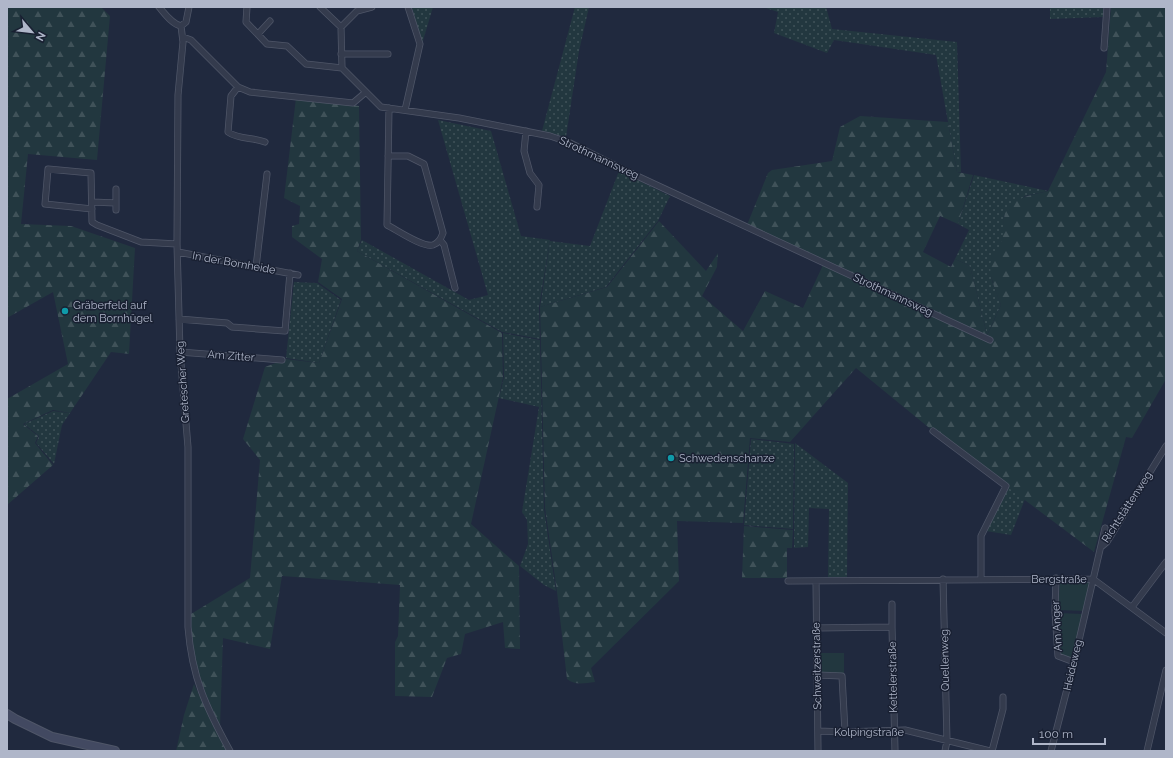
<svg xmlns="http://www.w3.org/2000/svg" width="1173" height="758" font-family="Raleway,sans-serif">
  <defs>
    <pattern id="grass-dots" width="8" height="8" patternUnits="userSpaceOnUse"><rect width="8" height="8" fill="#22373f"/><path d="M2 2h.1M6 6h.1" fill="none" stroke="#405259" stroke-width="1.8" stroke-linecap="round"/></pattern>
    <pattern id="forest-firs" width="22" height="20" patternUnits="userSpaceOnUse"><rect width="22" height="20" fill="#22373f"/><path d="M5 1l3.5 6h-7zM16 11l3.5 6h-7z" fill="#405259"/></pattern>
  </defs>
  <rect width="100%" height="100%" fill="#20293e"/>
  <path fill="url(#grass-dots)" d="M412 7H433L422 44Z
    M575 7H589L579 51 566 137 542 131Z
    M763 7H826L832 29 957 42 961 172H957L936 55 834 40 827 53 774 33 778 12Z
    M1050 7H1103V17L1050 19Z
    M438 120 491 131 521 236 550 240 539 307 540 339 502 332 357 251 362 240 469 300 488 295Z
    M619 171 670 196 658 221 606 287 540 307 550 241 590 246Z
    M974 175 1048 191 1025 196 1004 216 1003 237 1000 248 991 262 992 281 1001 305 987 335 970 266 955 259 969 230 958 224Z
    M294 282 317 283 341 300 319 363 286 358Z
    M503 333 540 340 544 509 556 591 544 585 520 566 528 544 527 520 522 512 539 407 499 398 504 377Z
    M53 411 70 413 62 425 54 464 36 443 39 436 24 424Z
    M751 439 794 444 793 529 744 525Z
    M795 443 848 483 847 577H828L829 509 809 508 808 547 794 548Z
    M1006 486 1025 499 1011 535 986 531Z"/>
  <path fill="url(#forest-firs)" d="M7 7H101L110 16 97 160 28 154 21 224 71 226 135 248 129 354 111 352 70 413 53 410 23 424 38 436 35 443 53 465 7 505V399L68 364 53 292 7 318Z
    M1111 7H1166V379L1132 438 1126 437 1094 552 933 431 856 368 790 442 750 438 743 523 677 521 679 581 591 668 595 682C584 683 576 686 567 679L557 592 545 508 540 307 607 287 659 221 706 271 718 253 717 267 702 296 743 331 765 291 803 308 823 265 985 340 1001 305C997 295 987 271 991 261 995 253 1000 248 1002 239 1004 232 1002 225 1004 218 1007 198 1032 195 1048 191L1106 72Z
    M296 98 359 106 361 240 357 251 502 333 503 378 471 524 519 566 520 649 505 648 503 622 465 634 461 654 447 658 432 697 395 696V642L398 636 400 585 282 576 270 649 223 638 220 727C209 702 197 676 193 648 191 637 192 625 191 614L250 578 260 460 243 439 265 367 286 359 319 363 342 299 318 282 322 259 292 237V226L299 224 300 206 284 198Z
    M860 116 948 122 957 172 973 175 958 224 940 216 923 252 951 267 955 259 970 266 987 335 747 225 768 173 772 170 832 161 840 127Z
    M744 526 793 530 792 548H787V578H742Z
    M194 684 226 751H176L184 715Z"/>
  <path fill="#22373f" d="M1060 580H1090L1083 611 1058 610Z
    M1058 613 1083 614 1072 661 1059 656Z
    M820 653H844V673H820Z"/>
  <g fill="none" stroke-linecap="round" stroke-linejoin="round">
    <g stroke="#4f5668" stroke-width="7">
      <path id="street" d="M159 7C165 14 172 24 181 26
        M247 7 246 22 267 44 287 46 306 64 342 68
        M320 7 341 27 342 68 366 92
        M181 26 183 42 178 95 177 244 180 352 188 447V627C192 678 206 707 230 751
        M181 26 186 22 189 7
        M341 27 357 11 372 7
        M258 34 270 21
        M183 37 191 40 238 87 250 92 353 103 366 92 381 107 459 118 550 136 568 142 622 169 990 340
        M1104 48 1107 7
        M341 54H388
        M238 87 231 96 228 132C239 140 253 137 265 142
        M405 110 420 44 408 7
        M526 131 524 151 530 173 539 185 537 207
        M388 156H408L424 164 443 233C441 238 439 243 433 245 423 248 397 230 387 225L389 108
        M92 202 116 203
        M92 209 45 204 48 169 91 173 92 222 97 225 141 242 177 244
        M116 210V189
        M440 240 444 245 455 288
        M178 252 298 275
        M256 267 267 174
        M179 319 227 323 232 327 285 331 290 273
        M180 352 282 360
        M933 431 1006 486 981 536V579
        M1101 547 1107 542 1166 446
        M1056 578 1055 611 1058 656 1074 662
        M943 579 947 741 945 751
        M788 581 1093 579 1166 633
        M816 581 818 751
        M892 604V627L895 751
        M1132 607 1166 562
        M816 628 892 627
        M817 675 842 676 845 732
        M818 731 845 732 905 730 990 751
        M992 751 1003 709V697
        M1051 751 1074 662 1105 528
        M1147 751 1166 670"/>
    </g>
    <g stroke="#4f5668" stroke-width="10">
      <path id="secondary" d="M7 714 15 719 52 737 115 751"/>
    </g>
    <use href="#street" stroke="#343b4d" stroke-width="5.5"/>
    <use href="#secondary" stroke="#424961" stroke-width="8"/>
  </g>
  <g fill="#0f9aa8" stroke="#192032" stroke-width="1.5">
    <circle cx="65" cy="311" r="4"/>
    <circle cx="671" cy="458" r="4"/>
  </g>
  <g text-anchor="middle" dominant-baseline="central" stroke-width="3" stroke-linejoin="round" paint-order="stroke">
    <g font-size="11" fill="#afb6c9" stroke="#192032">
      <text transform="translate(599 158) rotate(25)">Strothmannsweg</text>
      <text transform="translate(234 263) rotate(10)">In der Bornheide</text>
      <text transform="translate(893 295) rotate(25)">Strothmannsweg</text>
      <text transform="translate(231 356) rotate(4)">Am Zitter</text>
      <text transform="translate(183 382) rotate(-94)">Gretescher Weg</text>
      <text transform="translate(1127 507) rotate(-57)">Richtstättenweg</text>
      <text x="1059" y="579">Bergstraße</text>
      <text transform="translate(1057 626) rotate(-93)">Am Anger</text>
      <text transform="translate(945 660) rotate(-91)">Quellenweg</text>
      <text transform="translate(1073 665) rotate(-77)">Heideweg</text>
      <text transform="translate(817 666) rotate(-91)">Schweitzerstraße</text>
      <text transform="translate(893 677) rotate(-91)">Kettelerstraße</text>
      <text x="869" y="732">Kolpingstraße</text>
    </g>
    <g font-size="11" fill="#afb6c9" stroke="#192032" text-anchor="start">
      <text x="73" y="305">Gräberfeld auf<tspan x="73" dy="13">dem Bornhügel</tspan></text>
      <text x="679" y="458">Schwedenschanze</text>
    </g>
  </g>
  <rect width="1173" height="758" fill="none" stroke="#afb6c9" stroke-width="16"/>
  <g transform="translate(32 32) rotate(118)" stroke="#192032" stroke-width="3" paint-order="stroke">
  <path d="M0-3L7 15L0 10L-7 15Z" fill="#afb6c9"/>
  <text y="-6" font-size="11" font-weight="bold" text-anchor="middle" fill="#afb6c9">N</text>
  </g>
  <path d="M1033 738v6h72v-6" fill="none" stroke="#afb6c9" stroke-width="2"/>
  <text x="1039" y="738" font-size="12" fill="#afb6c9" stroke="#192032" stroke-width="3" paint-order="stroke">100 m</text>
</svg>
